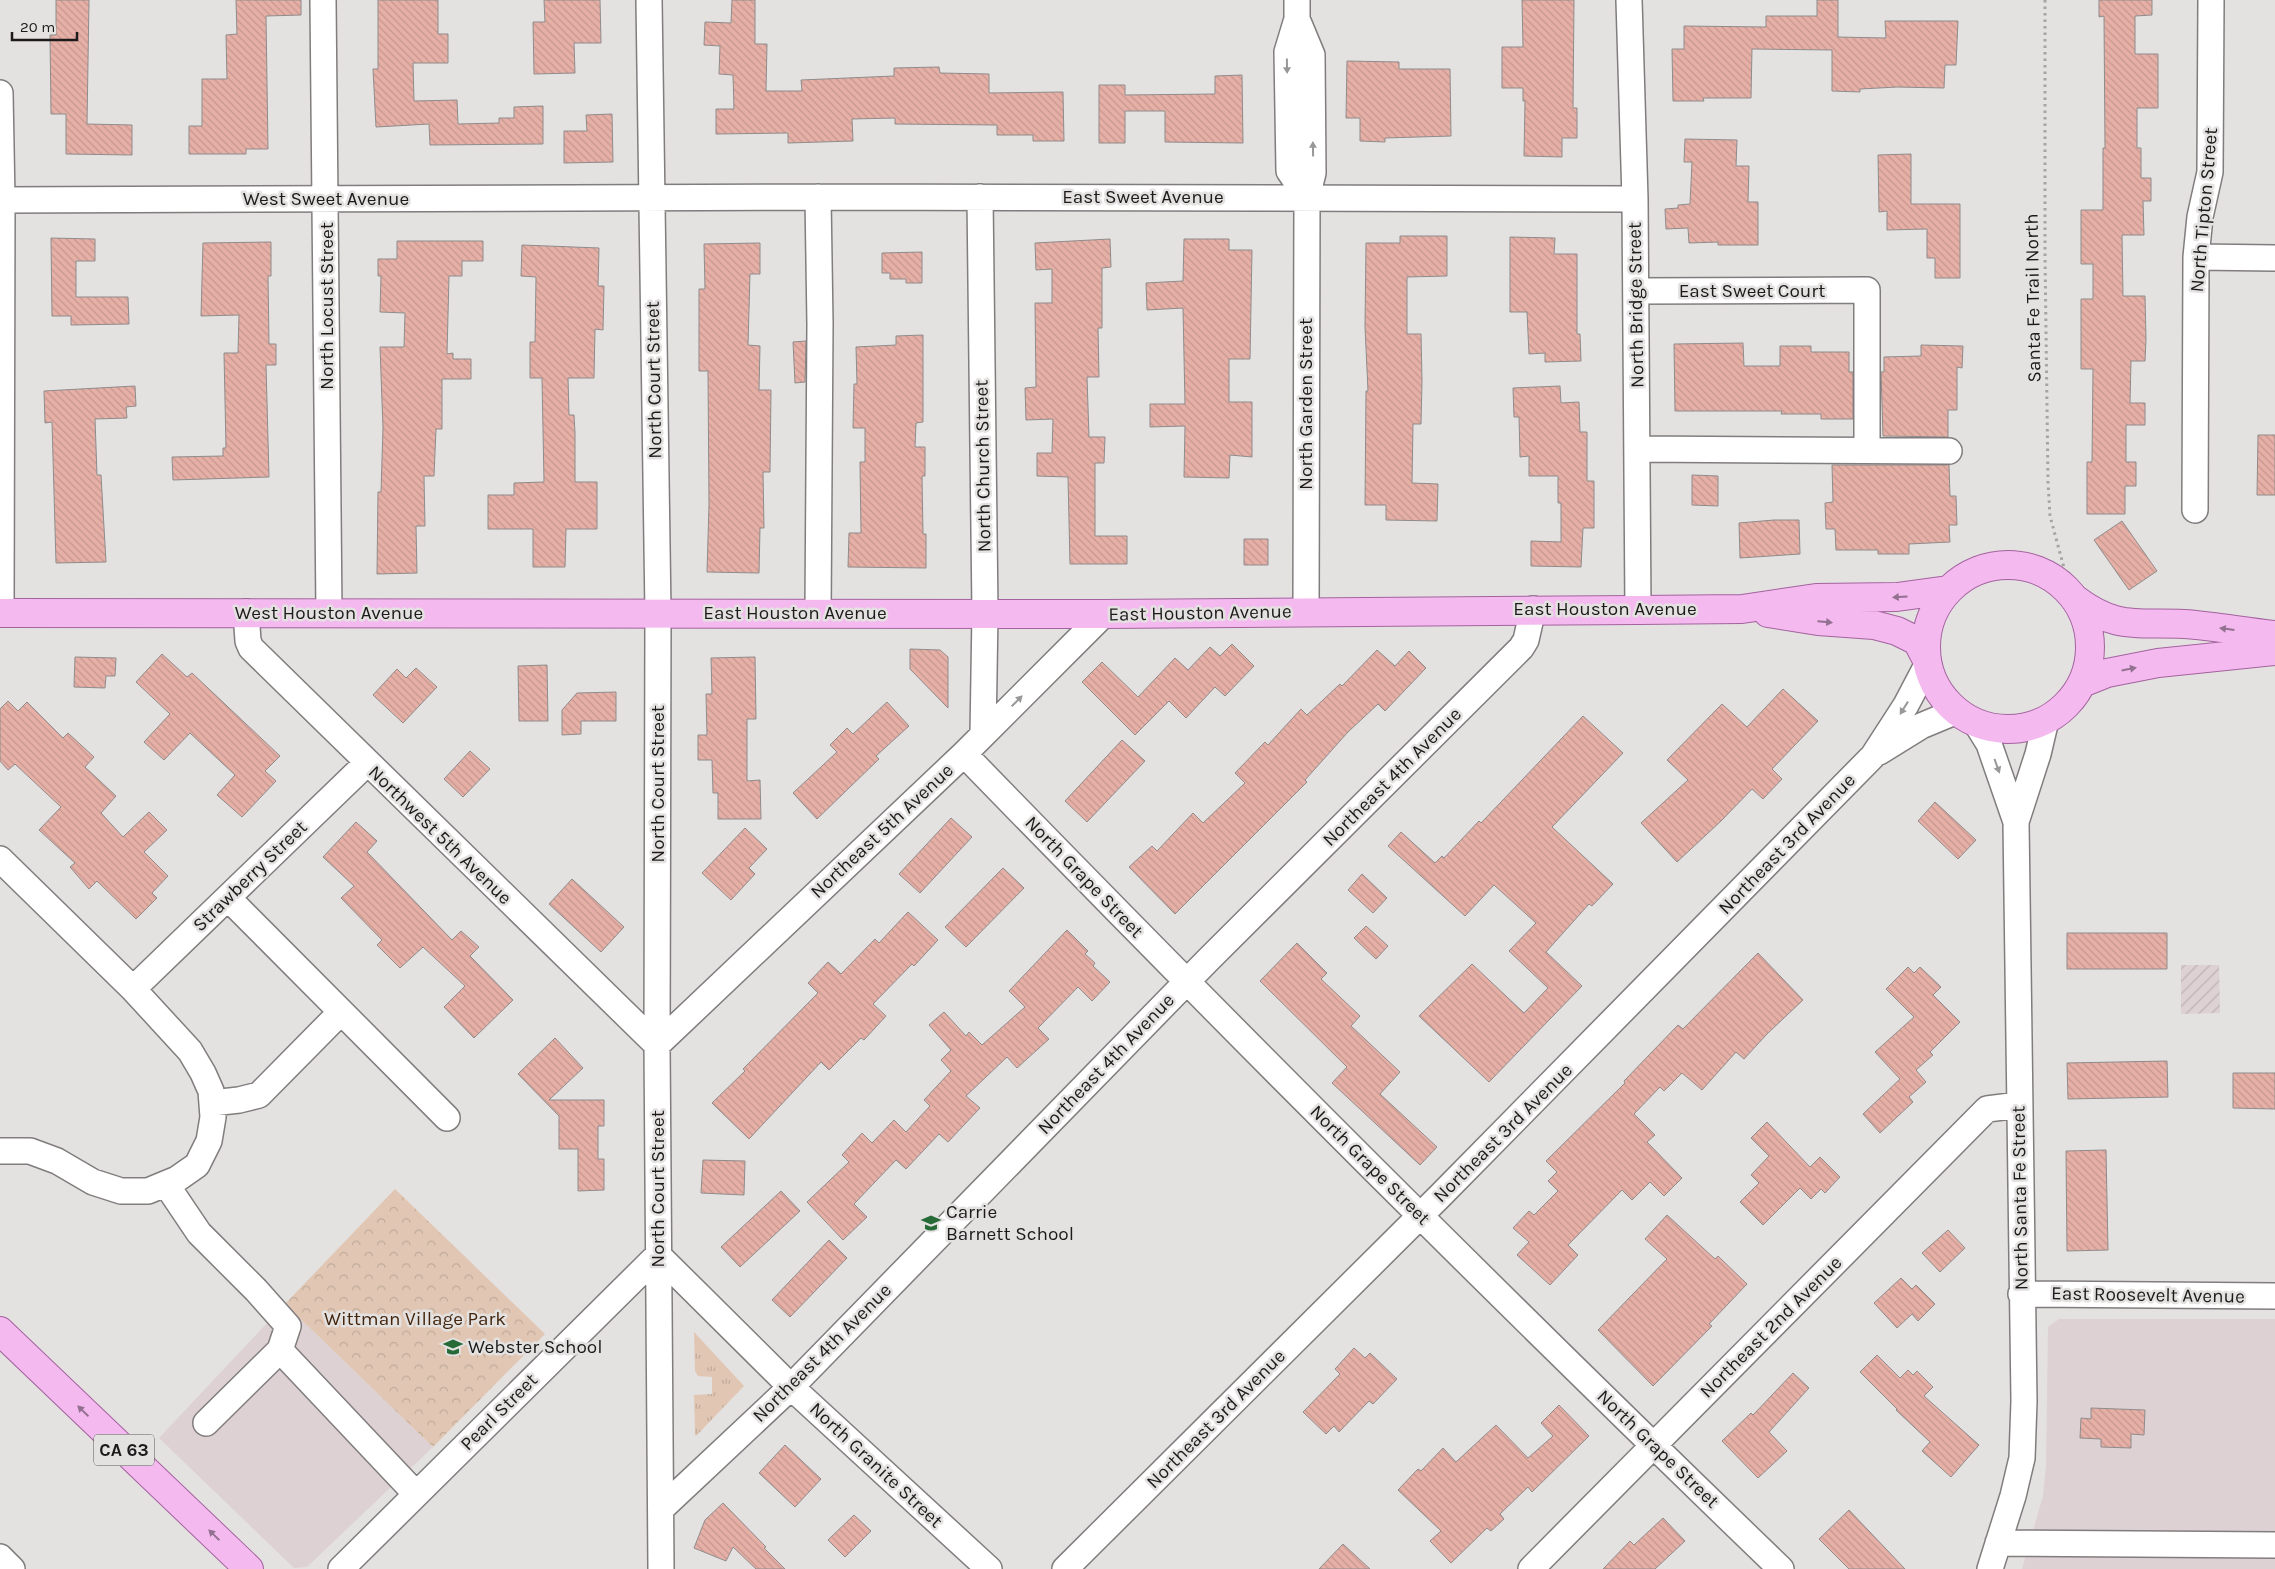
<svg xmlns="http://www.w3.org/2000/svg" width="2275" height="1569" font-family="Karla,sans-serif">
  <defs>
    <pattern id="industrial-furrows" width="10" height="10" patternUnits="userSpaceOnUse" patternTransform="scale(1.25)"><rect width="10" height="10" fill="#ddd1d4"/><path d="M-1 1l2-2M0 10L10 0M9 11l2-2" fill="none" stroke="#bdb3b5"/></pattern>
    <pattern id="grass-tufts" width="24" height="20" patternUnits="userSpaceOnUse" patternTransform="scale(1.25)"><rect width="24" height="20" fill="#e1c7b3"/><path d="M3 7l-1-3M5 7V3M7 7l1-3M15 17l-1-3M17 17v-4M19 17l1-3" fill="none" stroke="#c0aa99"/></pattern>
    <pattern id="park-crowns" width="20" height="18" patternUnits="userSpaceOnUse" patternTransform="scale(1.25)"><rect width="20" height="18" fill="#e1c7b3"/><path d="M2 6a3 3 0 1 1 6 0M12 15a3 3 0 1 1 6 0" fill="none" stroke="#c0aa99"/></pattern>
    <pattern id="building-back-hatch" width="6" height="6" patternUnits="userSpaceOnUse" patternTransform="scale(1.25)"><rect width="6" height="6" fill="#e6b0a7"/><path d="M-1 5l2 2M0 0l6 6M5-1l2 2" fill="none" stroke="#c5978f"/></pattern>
  </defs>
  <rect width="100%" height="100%" fill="#e4e1e1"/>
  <path fill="#ddd1d4" d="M285 1304 433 1447 307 1567 294 1568 159 1438Z
    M2059 1319H2275V1569H2022L2043 1496 2046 1466 2048 1327Z"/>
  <path fill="url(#industrial-furrows)" d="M2181 965H2219L2220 1013 2181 1014Z"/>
  <path fill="url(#grass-tufts)" d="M694 1332 744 1386 696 1436 695 1435 694 1395 712 1394V1377L698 1376 695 1371Z"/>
  <path fill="url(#park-crowns)" d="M395 1189 545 1334 433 1447 285 1304Z"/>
  <path fill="url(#building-back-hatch)" stroke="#8f8c8b" d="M56 0H89L87 124 132 125V155L66 154V114H51L50 35H56Z
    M236 0H301V15L266 16 268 149H246V154H189V126H202V79H227L226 35 237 34Z
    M378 0H438V34H448V63H413L414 101 457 100 458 124 499 123V118H514V107L543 106V144L430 145 429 124 376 127 373 69H378Z
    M544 0H600L601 43H574L575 73 534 74 533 22H545Z
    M732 0H755V44H767L766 91H802L801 80 894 76V68L939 67 940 73 989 74V93L1063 92 1064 141H1033V135H997V125L895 124V118L852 119 853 141 788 143V133L716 134V109H734L733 75 719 74 720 46 704 45 705 22 731 23Z
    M1522 0H1574L1573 108H1577V138H1562V157L1524 156 1525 101H1523V88H1502V47H1523Z
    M1817 0H1838V37L1886 38 1885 21H1958L1956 65H1945L1944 88 1897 87 1860 89V92L1832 91V50L1752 49 1751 98H1703L1704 101H1673L1672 49H1684V26L1766 27V16H1817Z
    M2099 0H2152V15L2135 16V54H2158V108H2137V148H2141V178H2151V201H2143L2144 235H2122L2123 296H2145L2146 339 2145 361H2131L2130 403H2145V425H2126V462H2136V486H2125V514H2087V462H2092L2093 369H2081V299H2093V264H2081V210H2103V148H2105L2104 16 2099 17Z
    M1347 61 1399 62V69H1450L1451 136 1385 138V142L1360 141V118H1346Z
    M1242 75 1243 143 1165 142V111H1125V143H1099V85H1125V95L1215 94V76Z
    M612 114 613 162 564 163V131H587L586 115Z
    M1685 139 1737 140 1736 166H1749L1748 202H1758V245H1718V242L1689 243 1688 228 1666 229 1665 209 1678 208V205L1690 204 1692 162H1684Z
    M1911 154V204H1960V278H1935V258H1927V229L1887 230V211L1879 212 1878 155Z
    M1400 236H1447V276L1407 277V334H1421L1422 381 1421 424H1413L1412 483 1438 484 1437 521 1386 520V505H1365L1366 391H1368L1365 327 1366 243H1400Z
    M1510 237 1555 238 1554 254H1577V334H1580L1581 361 1545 362V353L1529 354 1527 312H1510Z
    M51 238 95 239V261H76V297H128L129 324 71 325V316H52Z
    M1110 239 1111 267 1102 268V328H1098L1099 377H1087L1089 437H1105L1104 463H1095V536H1127V564H1070L1068 477 1037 476V453H1052L1053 419 1026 420 1025 388 1036 387 1035 303H1052V269L1036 270 1035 243Z
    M1184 239H1229V250H1252L1250 359H1229V402H1252V457L1230 455 1229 478 1184 477 1185 426 1150 427V404H1185L1183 308 1147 310 1146 283 1183 281Z
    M397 241H483V261H462V276H449L447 354 453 353V359H471V379H442V429H436L434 476H424L425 526H416L417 573 377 574 378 492H381L383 428 380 347H404L405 313 380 312 381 276H378V259H397Z
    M271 242V276H268L269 344H276V365H266L269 477 173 480 172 457 223 456V448H226L224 353H238L239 315 201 316 203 243Z
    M760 243V274H750L748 345 760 346 759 390H771L770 472H763L764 528H760L759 573 707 572 709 505 708 371H699V289H705L704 244Z
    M522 245 599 248 598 286H604L603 330 595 329 594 378H568L569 415H574L575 433V482H597V529H566L565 567H533V529H488V495H514V483L544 482 542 378H530V342H535L536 277 521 276Z
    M922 252V283H906V279H890V273H882V253Z
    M923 335V422L916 423 915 447H925V476H922L923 534H926V568L848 567 849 533H861L860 462H865V428H853L854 384H857L856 347 896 345V336Z
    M806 341 805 382 795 383 793 342Z
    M1743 343 1744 366H1780V346H1811V352H1849V372H1853V419H1821V414H1781L1782 411H1675L1674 344Z
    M1921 345 1963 346 1962 368 1957 367V410H1948V437L1883 436 1881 372H1884V357L1921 356Z
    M135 386 136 406 126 407 127 418 95 419 97 475H101L106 562 56 563 52 422 45 423 44 391Z
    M1560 386 1561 403 1579 402 1580 432H1587V481H1594V528H1583L1581 567 1531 566V541L1561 542V503H1558V476H1529V456L1520 457 1519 417H1514L1513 388Z
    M2258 435H2275V495H2257Z
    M1832 465H1949L1950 496H1956L1957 525H1949L1950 542 1909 544V554H1878V550H1836L1835 529H1826L1825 503 1833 502Z
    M1692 475 1718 476V506L1692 505Z
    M1774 520H1799L1800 554 1740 558 1739 523Z
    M2122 521 2157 571 2129 590 2094 540Z
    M1244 539H1268V565H1244Z
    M1232 644 1254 666 1225 696 1215 687 1186 718 1169 701 1135 735 1082 682 1102 662 1138 697 1175 658 1188 670 1210 647 1220 656Z
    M910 649 940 650 948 657V708L910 669Z
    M1377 650 1395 666 1409 651 1426 668 1385 711 1378 704 1348 732 1305 780 1307 782 1175 914 1129 867 1152 846 1157 851 1193 813 1203 823 1245 783 1235 773 1265 742 1268 745 1301 709 1307 715 1340 684 1342 686Z
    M162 654 187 677 192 673 280 756 265 771 276 781 242 817 217 795 235 775 190 733 164 760 144 742 170 714 136 682Z
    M75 657 116 658 115 676H106L105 688 74 687Z
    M755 657 756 719H747V781L760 780 761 819H718V793H713L712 760H698V735H707L706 694H712L711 658Z
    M547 665 548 721H519L518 666Z
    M416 668 437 687 403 723 373 695 397 669 406 678Z
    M1783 689 1818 721 1772 769 1782 779 1763 799 1752 789 1721 821 1677 862 1641 823 1688 780 1667 760 1722 704 1747 727Z
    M616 692V721H581V734L562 735V710L577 693Z
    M8 701 18 711 27 702 63 738 68 733 94 757 85 767 116 796 101 813 123 837 149 812 167 830 144 852 168 876 152 893 157 898 136 919 97 881 89 889 70 867 75 863 39 830 61 807 15 764 8 770 0 761V709Z
    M887 702 909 726 876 756 879 759 817 819 793 793 837 752 830 745 847 728 853 734Z
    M1583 716 1623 753 1552 827 1613 884 1592 906 1589 904 1546 952 1582 986 1489 1082 1419 1016 1472 964 1524 1013 1548 988 1509 951 1536 923 1494 885 1465 916 1388 846 1401 832 1435 863 1442 856 1444 858 1479 821 1481 823Z
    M1122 740 1145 761 1087 822 1065 801Z
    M470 751 490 769 463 797 444 779Z
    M1935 802 1976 840 1958 859 1918 821Z
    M951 818 972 837 920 893 899 874Z
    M356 822 377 841 367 852 452 940 461 931 479 947 470 956 513 1000 474 1038 444 1007 465 986 423 947 400 968 377 945 382 940 341 898 354 886 323 857Z
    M745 828 767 849 749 868 755 874 731 900 702 873Z
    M1003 868 1024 888 966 947 945 927Z
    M1362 874 1387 898 1373 913 1348 890Z
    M572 879 624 927 601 952 549 904Z
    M908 912 938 940 914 966 912 964 873 1004 886 1016 864 1040 861 1038 829 1070 821 1062 749 1139 712 1103 745 1071 743 1069 818 993 808 983 828 962 841 974 875 939 879 943Z
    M1366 926 1388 946 1376 959 1354 938Z
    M1067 930 1088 951 1085 954 1095 963 1093 966 1110 982 1092 1001 1078 987 1038 1028 1049 1039 1017 1068 1007 1057 966 1096 980 1108 948 1142 939 1134 906 1169 896 1160 854 1204 867 1217 843 1240 807 1202 849 1162 842 1155 862 1133 872 1143 894 1120 906 1132 930 1106 924 1100 951 1071 941 1060 951 1050 929 1025 944 1012 966 1036 969 1032 982 1045 1025 1007 1009 991Z
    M2067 933H2167V969H2067Z
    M1297 943 1327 973 1321 979 1360 1016 1351 1026 1400 1072 1380 1094 1437 1147 1420 1165 1332 1083 1347 1067 1260 981Z
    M1758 953 1803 1000 1767 1034 1744 1059 1736 1052 1702 1090 1682 1073 1664 1091 1660 1087 1634 1114 1655 1135 1647 1142 1682 1178 1664 1196 1650 1182 1632 1200 1622 1190 1568 1245 1578 1255 1550 1285 1517 1255 1529 1242 1513 1228 1529 1211 1534 1215 1558 1191 1548 1181 1557 1172 1546 1161 1625 1083 1624 1081 1678 1025 1683 1029Z
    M1908 967 1914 973 1920 967 1941 987 1933 995 1960 1022 1930 1052 1933 1055 1916 1070 1926 1082 1909 1097 1913 1102 1880 1133 1863 1114 1900 1079 1875 1052 1914 1017 1886 989Z
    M555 1038 583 1068 549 1100H604V1126H598V1159H604V1190L578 1191V1149H559V1116L518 1074Z
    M2167 1061 2168 1097 2068 1099 2067 1063Z
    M2233 1073H2275V1109L2233 1108Z
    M1767 1122 1810 1167 1820 1157 1840 1177 1825 1193 1821 1189 1811 1199 1800 1188 1763 1225 1740 1202 1759 1183 1751 1175 1769 1156 1751 1138Z
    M2106 1150 2108 1250 2067 1251 2066 1151Z
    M703 1160 745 1161 744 1195 701 1193Z
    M781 1191 800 1211 740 1267 721 1247Z
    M1667 1215 1715 1259 1718 1256 1747 1284 1709 1324 1712 1326 1653 1386 1598 1330 1667 1259 1645 1239Z
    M1948 1230 1965 1248 1940 1272 1922 1253Z
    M829 1240 847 1258 790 1317 772 1300Z
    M1901 1278 1912 1289 1916 1285 1935 1304 1918 1321 1912 1314 1897 1328 1874 1303Z
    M1354 1348 1365 1358 1370 1353 1397 1379 1373 1404 1369 1401 1339 1432 1334 1426 1326 1434 1303 1412 1340 1374 1335 1369Z
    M1877 1355 1900 1378 1908 1370 1913 1375 1917 1371 1933 1387 1924 1396 1979 1445 1951 1477 1922 1451 1930 1442 1896 1410 1897 1409 1860 1372Z
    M1793 1373 1809 1388 1769 1432 1787 1451 1758 1478 1722 1441 1751 1413 1753 1415Z
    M1559 1405 1589 1436 1532 1492 1528 1487 1500 1514 1504 1519 1491 1531 1487 1528 1451 1563 1430 1541 1441 1531 1398 1490 1418 1469 1421 1471 1443 1448 1456 1462 1496 1425 1528 1458 1553 1436 1541 1423Z
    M2091 1408 2145 1410 2144 1435 2131 1434V1448L2101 1447V1439L2080 1438 2081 1418 2091 1419Z
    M785 1445 821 1479 795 1507 759 1473Z
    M723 1503 766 1547 764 1548 785 1569H756L733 1547 726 1561 694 1548 705 1520Z
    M1849 1510 1905 1569H1849L1819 1539Z
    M854 1515 871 1531 845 1557 828 1540Z
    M1663 1518 1685 1541 1655 1569H1603L1630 1541 1634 1545Z
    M1343 1544 1370 1569H1319Z"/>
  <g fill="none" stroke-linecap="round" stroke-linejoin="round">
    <g stroke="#817d7e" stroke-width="28">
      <path id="minor" d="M323 0 329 613
        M649 0 658 613 657 1045 661 1569
        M1297 0V19L1287 52 1289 171 1307 197
        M1629 0 1635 199 1638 610
        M1297 19 1312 55 1313 173 1307 197 1306 611
        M0 93 2 200 1 613
        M818 197 820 324 818 613
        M980 197 985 613 983 735
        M0 200 818 197 1635 199
        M2196 257 2275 258
        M1636 291 1867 290V450
        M1638 449 1949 451
        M2195 510 2196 257 2200 217 2210 172 2211 0
        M246 612 248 641 251 648 657 1045 964 754 1104 614
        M1976 723 1989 744 2016 822 2024 1401 2022 1458 2013 1496 1990 1569
        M1879 752 1921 726 1957 711
        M964 754C1232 1030 1504 1302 1781 1569
        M2016 822 2038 754 2046 720
        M0 859 133 989 190 1051 203 1073 211 1091 213 1117 209 1141 197 1165 177 1179 148 1191H121L93 1182 57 1161 30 1151H0
        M228 898 447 1118
        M133 989 367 763
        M212 1103 239 1100 259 1095 341 1012
        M166 1184 199 1233 256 1290 288 1326 280 1350 416 1494
        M2021 1294 2275 1296
        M206 1423 280 1350
        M661 1509 791 1387 1207 961 1521 648 1526 640 1533 609
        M1998 1543 2275 1545
        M0 1557 12 1569
        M341 1569 658 1255 791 1387 989 1569
        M1065 1569 1441 1195 1873 756 1906 705 1927 665
        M1531 1569 1987 1109 2019 1105"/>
    </g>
    <g stroke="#a3639e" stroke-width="30">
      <path id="major" d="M1926 647a82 82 0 1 1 164 0a82 82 0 1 1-164 0Z
        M2075 599C2116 630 2136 622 2184 624 2214 626 2245 632 2275 635
        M0 613 1104 614 1638 610 1742 609 1816 598 1897 597 1948 590
        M1768 613 1818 621 1874 625 1897 631 1917 641 1927 660
        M2082 683 2107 673 2158 663 2275 651
        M0 1331 249 1569"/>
    </g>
    <path stroke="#a6a3a4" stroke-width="3" stroke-dasharray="2.5 4" stroke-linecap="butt" d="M2045 0V256L2048 482 2050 516 2067 579"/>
    <use href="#minor" stroke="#fff" stroke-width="25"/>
    <use href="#major" stroke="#f4b9ef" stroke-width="28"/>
  </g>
  <defs><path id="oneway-solid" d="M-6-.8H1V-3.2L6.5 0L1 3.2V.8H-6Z" transform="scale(1.25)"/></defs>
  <g fill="#999898">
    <use href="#oneway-solid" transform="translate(1287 66) rotate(89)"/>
    <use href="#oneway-solid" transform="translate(1313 149) rotate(-91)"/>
    <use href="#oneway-solid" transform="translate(1017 701) rotate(-45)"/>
    <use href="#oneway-solid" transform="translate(1904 708) rotate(122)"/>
    <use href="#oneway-solid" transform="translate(1997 766) rotate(70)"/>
  </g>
  <g fill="#937190">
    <use href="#oneway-solid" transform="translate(1900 597) rotate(176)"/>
    <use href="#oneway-solid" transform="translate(1825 622) rotate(5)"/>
    <use href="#oneway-solid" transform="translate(2227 629) rotate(-173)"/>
    <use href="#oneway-solid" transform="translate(2129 669) rotate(-11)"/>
    <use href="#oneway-solid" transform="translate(83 1411) rotate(-136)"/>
    <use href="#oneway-solid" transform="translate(214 1535) rotate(-136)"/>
  </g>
  <defs>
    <g id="school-bare" transform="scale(1.5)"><path d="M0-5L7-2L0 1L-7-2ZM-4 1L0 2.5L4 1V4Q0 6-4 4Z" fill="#266b37" stroke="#e4e1e1" stroke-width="2.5" paint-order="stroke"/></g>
  </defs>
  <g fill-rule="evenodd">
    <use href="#school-bare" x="931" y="1223"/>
    <use href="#school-bare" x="453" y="1347"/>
  </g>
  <g text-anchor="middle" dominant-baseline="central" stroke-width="5" stroke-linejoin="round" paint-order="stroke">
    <rect fill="#e4e1e1" stroke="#585656" stroke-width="1" x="94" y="1434.5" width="60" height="31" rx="4"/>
    <g font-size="18" font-weight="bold" fill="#1c1a1b">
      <text x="124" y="1450">CA 63</text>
    </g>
    <g font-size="19" fill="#1c1a1b" stroke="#e4e1e1">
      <text x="1143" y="197">East Sweet Avenue</text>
      <text x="326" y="199">West Sweet Avenue</text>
      <text transform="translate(2204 210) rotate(-85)">North Tipton Street</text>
      <text x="1752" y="291">East Sweet Court</text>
      <text transform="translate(2033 298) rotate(-91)">Santa Fe Trail North</text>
      <text transform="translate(1636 305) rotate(-91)">North Bridge Street</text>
      <text transform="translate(327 306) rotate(-90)">North Locust Street</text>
      <text transform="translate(654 380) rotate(-91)">North Court Street</text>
      <text transform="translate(1306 404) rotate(-90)">North Garden Street</text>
      <text transform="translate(983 466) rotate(-91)">North Church Street</text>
      <text x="1605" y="609">East Houston Avenue</text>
      <text x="329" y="613">West Houston Avenue</text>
      <text x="795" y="613">East Houston Avenue</text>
      <text transform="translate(1200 613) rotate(-1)">East Houston Avenue</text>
      <text transform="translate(1392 777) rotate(-45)">Northeast 4th Avenue</text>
      <text transform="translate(658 784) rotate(-90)">North Court Street</text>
      <text transform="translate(882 831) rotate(-43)">Northeast 5th Avenue</text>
      <text transform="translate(440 835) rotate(44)">Northwest 5th Avenue</text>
      <text transform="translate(1787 844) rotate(-46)">Northeast 3rd Avenue</text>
      <text transform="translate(250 876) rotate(-44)">Strawberry Street</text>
      <text transform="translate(1084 877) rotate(46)">North Grape Street</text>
      <text transform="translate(1106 1064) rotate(-46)">Northeast 4th Avenue</text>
      <text transform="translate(1503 1133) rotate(-45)">Northeast 3rd Avenue</text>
      <text transform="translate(1370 1165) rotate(45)">North Grape Street</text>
      <text transform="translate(658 1189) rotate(-90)">North Court Street</text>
      <text transform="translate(2020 1198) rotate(-91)">North Santa Fe Street</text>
      <text transform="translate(2148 1295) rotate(1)">East Roosevelt Avenue</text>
      <text transform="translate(1771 1327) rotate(-45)">Northeast 2nd Avenue</text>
      <text transform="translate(822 1353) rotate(-45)">Northeast 4th Avenue</text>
      <text transform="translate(499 1412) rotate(-45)">Pearl Street</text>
      <text transform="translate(1216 1419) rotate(-45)">Northeast 3rd Avenue</text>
      <text transform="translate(1658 1449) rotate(44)">North Grape Street</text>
      <text transform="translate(876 1465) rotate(43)">North Granite Street</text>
    </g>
    <g font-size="19" fill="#1c1a1b" stroke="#e4e1e1" text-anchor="start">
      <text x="946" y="1212">Carrie<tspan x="946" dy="22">Barnett School</tspan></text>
      <text x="468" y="1347">Webster School</text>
    </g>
    <g font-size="19" fill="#43260d" stroke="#e4e1e1">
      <text x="415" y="1319">Wittman Village Park</text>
    </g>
  </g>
  <path d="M12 32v8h65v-8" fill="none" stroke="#1c1a1b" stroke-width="2.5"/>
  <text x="20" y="32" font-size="15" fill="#1c1a1b" stroke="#e4e1e1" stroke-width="4" paint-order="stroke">20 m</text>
</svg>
